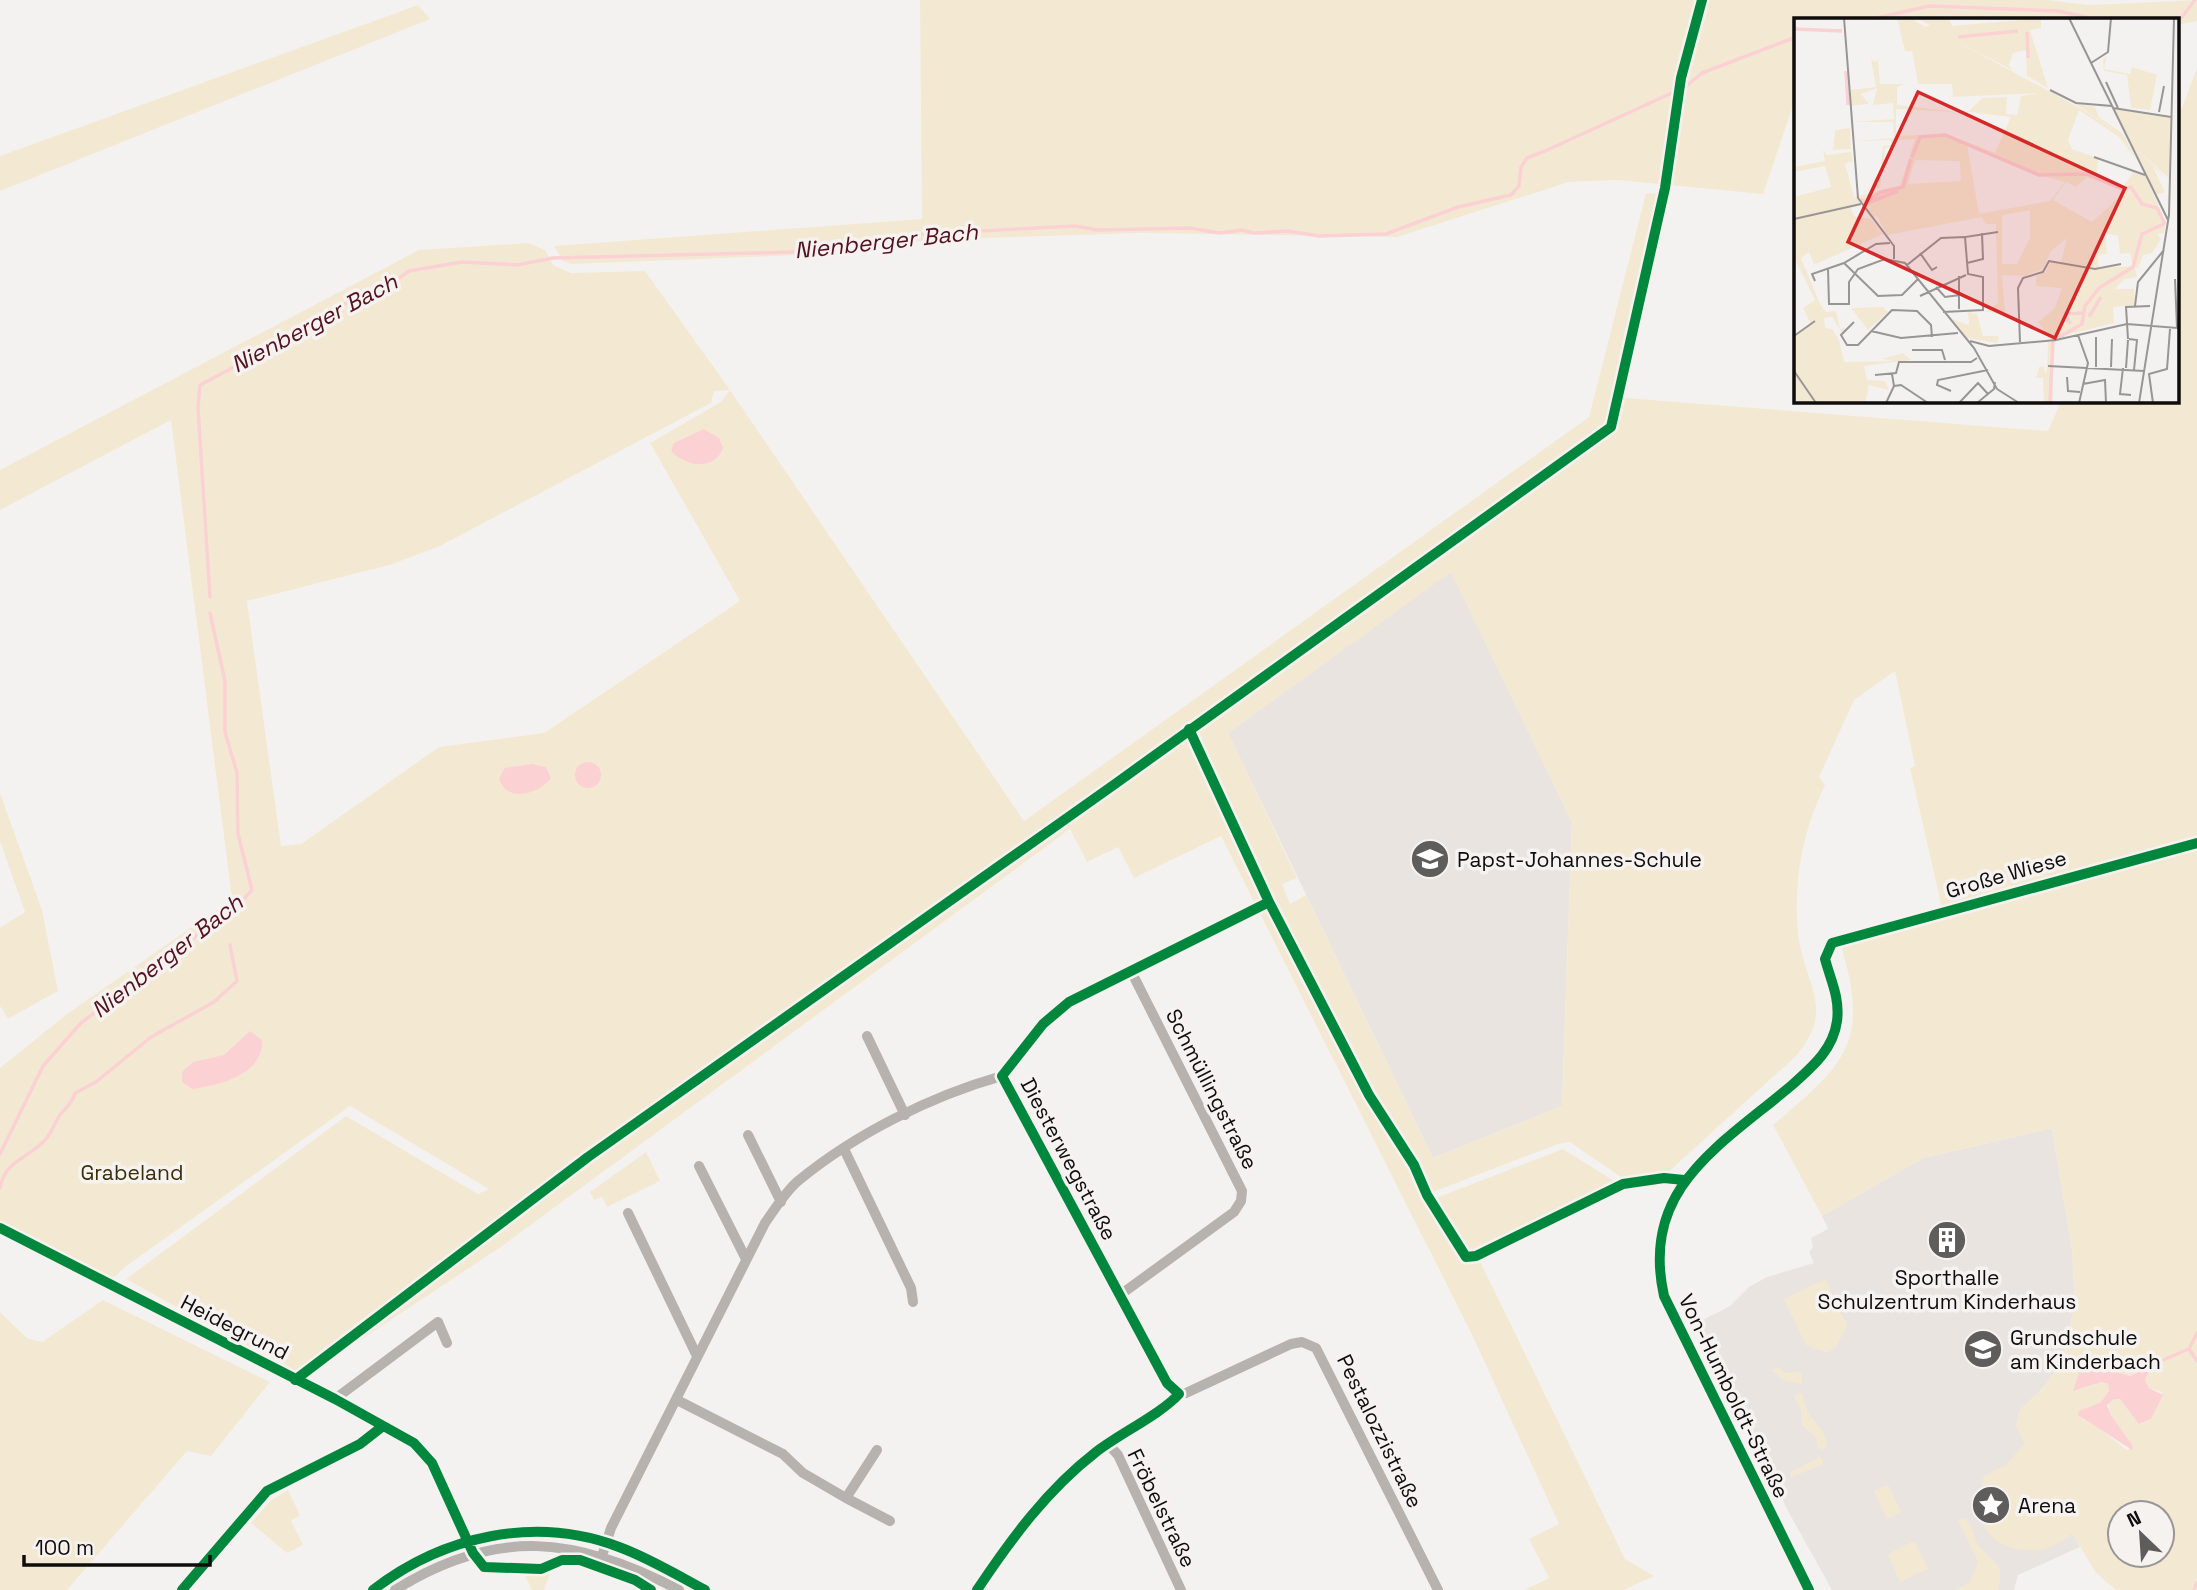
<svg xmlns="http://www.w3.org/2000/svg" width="2197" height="1590" font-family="'Space Grotesk',sans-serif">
  <rect width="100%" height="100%" fill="#f4f2f1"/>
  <path fill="#eae4e0" d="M1451 571 1572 822 1562 1106 1433 1158 1228 733Z
    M2052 1128 2072 1249 2075 1305 2061 1363 2043 1388 2019 1411 2017 1426 2080 1547 2018 1575 2014 1590H1832L1788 1511 1697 1323 1730 1306 1749 1287 1767 1277 1814 1263 1809 1252 1813 1247 1811 1238 1828 1229 1822 1216 1923 1158Z"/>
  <path fill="#f3e9d3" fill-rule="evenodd" d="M920 0H2047L2090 5 2197 0V21L2178 25V19H1796V97L1763 194 1617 180 1569 182 1397 237 1138 233 926 240 850 253 571 264 563 261 554 246 922 219Z
    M418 5 430 19 0 191V156Z
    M2197 68V1587L2193 1590H2116L2096 1573 2072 1533C2049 1558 1999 1557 1983 1524L2005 1514 2009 1505 2004 1492 1981 1485 1984 1476 2007 1464 2025 1443 2016 1426 2019 1411 2043 1388 2061 1362 2075 1305 2072 1249 2052 1128 1923 1158 1822 1216 1773 1125C1841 1067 1871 1045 1842 950L1843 945 1944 917 1910 768 1915 766 1895 671 1854 700 1819 777 1825 785C1803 830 1793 881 1798 932 1803 984 1838 1008 1795 1057L1666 1174 1625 1180 1570 1142 1558 1144 1433 1192 1436 1198 1563 1149 1616 1182 1475 1251 1625 1559 1654 1576 1624 1590H1524L1549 1578 1529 1539 1559 1524 1474 1339 1221 836 1134 878 1118 847 1087 862 1070 829 502 1246 308 1375 287 1369 126 1279 346 1116 478 1194 489 1189 350 1106 125 1267 104 1287 0 1236V1068L67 1014 232 899 171 420 0 510V470L419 250 528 243 545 250 553 265 571 273 645 271 730 390 1024 821 1589 417 1646 193 1658 194 1613 397 2048 431 2061 401H2178V118ZM730 390 721 402 650 443 740 601 544 733 439 747 301 844 281 846 247 601 390 565 440 546 711 403 714 391ZM1451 572 1572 822 1562 1106 1433 1158 1306 895 1290 904 1282 884 1297 878 1228 733ZM2091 1362 2130 1376 2151 1365 2145 1380 2149 1388 2162 1392 2151 1419 2141 1424 2123 1401 2117 1398 2108 1402 2111 1415 2133 1446 2127 1450 2090 1421 2083 1420 2088 1407 2101 1402 2109 1391 2108 1384 2103 1382 2073 1391ZM2120 1513H2162V1555H2120Z
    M0 793 42 910 58 991 8 1019 0 1006V928L25 912 0 841Z
    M646 1152 660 1181 607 1207 602 1197 594 1200 590 1192Z
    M1825 1279 1847 1325 1836 1347 1827 1353 1806 1345 1784 1299Z
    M103 1300 270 1382 211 1456 187 1451 67 1590H0V1312L27 1338 42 1342Z
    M1779 1367 1784 1373 1801 1372 1802 1384 1783 1380 1772 1370Z
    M1798 1393 1803 1394C1804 1419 1825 1425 1827 1445L1823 1449 1818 1448 1816 1438 1802 1425 1801 1409 1794 1397Z
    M1818 1455 1823 1460 1822 1465 1791 1477 1790 1472 1817 1459Z
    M1888 1485 1901 1512 1887 1519 1874 1491Z
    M288 1490 300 1515 291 1521 303 1545 287 1553 251 1523 270 1501Z
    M1964 1519C1974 1525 1971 1534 1977 1543 1991 1564 2006 1559 1998 1590H1955L1970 1582 1978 1562 1958 1520Z
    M1914 1541 1928 1569 1900 1582 1888 1554Z
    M539 1562 553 1565 544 1590H532L521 1567Z"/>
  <path fill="#fbd1d4" d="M704 429 719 438 723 448C715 471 686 467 671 451L674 443Z
    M575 775a13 13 0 1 1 26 0a13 13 0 1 1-26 0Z
    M532 764 546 767 551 778C539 795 505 803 499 778L505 768Z
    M250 1031 262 1040C264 1075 219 1085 192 1089L182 1082V1072L193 1062 224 1055Z
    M2088 1362 2130 1376 2151 1366 2145 1380 2149 1388 2163 1395 2151 1419 2139 1424 2120 1399H2114L2107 1405 2111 1415 2133 1446 2132 1450 2078 1415 2079 1411 2101 1402 2109 1391 2108 1384 2102 1382 2073 1391 2081 1367Z"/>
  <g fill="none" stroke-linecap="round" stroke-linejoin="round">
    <path stroke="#fbd1d4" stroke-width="3.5" d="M1872 19 1929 6 2058 11 2090 18 2140 19
      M2178 22 2195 0
      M210 597 198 408 200 385 304 330 356 297 391 284 409 271 462 262 517 265 553 258 832 251C858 245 879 247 904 235L1075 226 1098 230 1190 228 1219 233 1242 230 1254 233 1288 231 1319 236 1386 234 1458 207 1511 195 1519 186 1521 167 1527 158 1545 151 1685 87 1702 73 1796 37
      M0 1154 43 1066 81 1023 241 902 252 890 238 834 237 773 225 732V681L210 613
      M0 1188C5 1161 26 1159 43 1142 52 1134 54 1123 60 1115 67 1106 72 1104 75 1093L96 1082 151 1037 214 1002 237 981 230 945
      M2197 1333 2189 1349 2197 1361
      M2151 1365 2189 1349
      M2194 1590 2197 1583"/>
    <path stroke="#b7b2ae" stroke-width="10" d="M1269 902 1069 1002 1043 1024 1002 1076 1167 1383 1179 1394 1186 1393 1291 1344 1302 1342 1316 1348 1438 1590
      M867 1036 905 1115
      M748 1135 781 1202
      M844 1149 911 1288 913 1302
      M699 1166 746 1259
      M628 1213 696 1354
      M0 1228 335 1399 414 1443 432 1463 473 1553
      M1120 1295 1234 1212 1241 1201 1242 1191 1131 971
      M335 1399 438 1322 447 1343
      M677 1400 783 1454 803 1473 846 1498 877 1450
      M1107 1443 1118 1455 1181 1590
      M846 1498 890 1521
      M602 1556 611 1528 765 1223C775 1209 785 1192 798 1181 855 1134 931 1096 1002 1076
      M182 1590 267 1491 360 1444 383 1426
      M395 1590C496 1527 577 1536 679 1590
      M977 1590C1030 1510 1083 1454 1167 1405
      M1809 1590 1664 1296C1640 1188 1720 1146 1792 1085 1812 1067 1833 1050 1837 1021 1840 998 1831 981 1825 959L1832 943 2197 843"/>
    <g stroke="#f5f2f0" stroke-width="15">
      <path id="cycleway" d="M1189 729 1269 902 1369 1095 1414 1165 1427 1195 1466 1257 1476 1256 1623 1184 1664 1178 1684 1180
        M0 1228 335 1399 414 1443 432 1463 473 1553 484 1567 541 1569 562 1560H580L635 1580 651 1590
        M295 1380 588 1157 1115 784 1611 427 1665 188 1681 78 1702 0
        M182 1590 267 1491 360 1444 383 1426
        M373 1590C443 1536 535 1515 619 1547 649 1558 677 1575 705 1590
        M977 1590C1011 1539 1047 1490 1096 1452 1119 1434 1161 1414 1179 1394L1167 1383 1002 1076 1043 1024 1069 1002 1269 902
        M1809 1590 1664 1296C1640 1188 1720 1146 1792 1085 1812 1067 1833 1050 1837 1021 1840 998 1831 981 1825 959L1832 943 2197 843"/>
    </g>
    <use href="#cycleway" stroke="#00873e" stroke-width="10"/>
  </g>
  <defs>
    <g id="school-disc" transform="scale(2.0125)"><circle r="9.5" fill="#5e5d5c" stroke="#f5f2f0"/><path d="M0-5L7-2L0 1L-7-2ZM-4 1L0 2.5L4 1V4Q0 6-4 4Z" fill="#fff"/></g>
    <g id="building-disc" transform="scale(2.0125)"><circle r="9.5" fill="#5e5d5c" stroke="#f5f2f0"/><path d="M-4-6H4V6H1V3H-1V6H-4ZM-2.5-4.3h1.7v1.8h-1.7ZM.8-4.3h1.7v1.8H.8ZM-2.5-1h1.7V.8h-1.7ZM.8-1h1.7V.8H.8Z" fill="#fff"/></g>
    <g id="sight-disc" transform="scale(2.0125)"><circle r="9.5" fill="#5e5d5c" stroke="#f5f2f0"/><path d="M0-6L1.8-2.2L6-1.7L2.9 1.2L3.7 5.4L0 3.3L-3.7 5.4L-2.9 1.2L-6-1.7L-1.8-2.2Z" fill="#fff"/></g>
  </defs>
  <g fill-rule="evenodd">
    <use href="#school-disc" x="1430" y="859"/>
    <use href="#building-disc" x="1947" y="1240"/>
    <use href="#school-disc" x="1983" y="1349"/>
    <use href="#sight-disc" x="1991" y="1505"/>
  </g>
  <g text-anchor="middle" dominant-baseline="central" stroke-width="7" stroke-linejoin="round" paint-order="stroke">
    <g font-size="21" fill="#0e0d0c" stroke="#f5f2f0" text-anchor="start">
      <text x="1457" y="859">Papst-Johannes-Schule</text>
      <text x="1947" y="1277" text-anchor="middle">Sporthalle<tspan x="1947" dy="24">Schulzentrum Kinderhaus</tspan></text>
      <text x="2010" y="1337">Grundschule<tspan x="2010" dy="24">am Kinderbach</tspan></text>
      <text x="2018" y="1505">Arena</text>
    </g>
    <g font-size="21" fill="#0e0d0c" stroke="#f5f2f0">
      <text transform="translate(2006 874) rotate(-16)">Große Wiese</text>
      <text transform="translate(1212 1089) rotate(63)">Schmüllingstraße</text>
      <text transform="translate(1069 1159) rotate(62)">Diesterwegstraße</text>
      <text transform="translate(235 1327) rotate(27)">Heidegrund</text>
      <text transform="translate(1734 1396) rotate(64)">Von-Humboldt-Straße</text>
      <text transform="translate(1380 1431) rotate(64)">Pestalozzistraße</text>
      <text transform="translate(1162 1508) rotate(64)">Fröbelstraße</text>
    </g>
    <g font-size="21" fill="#3b2d04" stroke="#f5f2f0">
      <text x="132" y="1172">Grabeland</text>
    </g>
    <g font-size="23" font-style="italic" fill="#54111f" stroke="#f5f2f0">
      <text transform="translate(886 241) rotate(-6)">Nienberger Bach</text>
      <text transform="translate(314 323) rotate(-28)">Nienberger Bach</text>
      <text transform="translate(167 956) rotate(-38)">Nienberger Bach</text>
    </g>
  </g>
  <g transform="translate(1794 18)">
    <rect width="385" height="385" fill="#f4f2f1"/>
    <path d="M103 0H116L132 9 136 7 122 0H155L158 8 247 0V10L236 12 254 70 233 58 232 32 219 35 215 48 220 53 160 22 286 90 326 116 280 85 301 89 305 99 329 116 343 143 325 119 285 92 274 122 278 131 304 140 303 157 329 169 339 154 351 158 372 204 370 215 363 216 367 221 358 235 349 237 344 251 341 249 343 259 330 261 321 271H340L341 287 319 289 320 305 255 321 244 304 261 290 268 270 242 268V258L252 254 256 244 267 245 273 220 257 233 249 251 230 258 208 257 211 295 191 294 204 285 202 206H192L188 199 93 217 83 198 77 200 67 187 57 190 60 198 77 201 89 216 24 245 20 246 15 234 7 240 26 286 32 294 42 293 46 311 52 310 48 315 38 299 30 300 31 310 38 311 45 322 50 344 101 343 87 341 109 335 117 342 70 348 73 362 91 363 95 372 75 367 71 385H0V319L16 305 9 290 21 282 0 239V179L37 169 31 148 0 154V149L31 143 29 132 33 137 57 134 59 144 51 145 60 179 106 168 121 121 100 122 98 128 91 130 86 170H80L79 162 86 160 89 128 97 127V122L59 123 100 120 99 104H58L100 101 99 85 79 87 83 70 67 76 75 86 56 88 55 72 82 69 77 41 82 44 84 40 86 66H111L103 69V87L164 94 102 91V118L153 116 201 135 217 99 174 94 188 80 213 79 212 96 223 97 227 78 245 75 159 79 158 66H124L118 33H111ZM173 127 245 157 271 164 256 183 185 196ZM121 142 166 143 167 163 114 166ZM293 159 332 173 298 204 259 182 272 164 282 169ZM236 192V220L223 246H208V197ZM311 215 324 218 326 236 336 235 339 248 305 250 304 237 313 236ZM313 38 310 51 336 56 338 49 363 57 356 92 337 90 333 57 310 53 309 42ZM320 91 376 100 375 160 341 130 375 162 359 149 371 174 362 177ZM56 110 57 131 39 132 41 112ZM89 289 94 294 74 312 57 290ZM174 294 183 296 189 318H205L203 325 173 320 158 301 175 307ZM254 324 258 325 259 385H250L249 360H242L245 349H250L251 356 253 352Z" fill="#f3e9d3" fill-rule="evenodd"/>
    <path fill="none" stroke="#fbd1d4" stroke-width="3.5" d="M0 11 48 13M233 14 234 40M164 19 224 13M52 53 54 87M118 139 126 119 151 117 245 157 293 156 328 171 337 169 348 186 363 190 371 206M66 181 72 184 87 174 109 169 117 141M71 186 104 173M295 299 307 279M276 306 272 296 288 295M256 385 259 323 288 306 291 288 305 270 339 249 348 216 370 206"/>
    <path fill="none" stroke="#989695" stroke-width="2" d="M50 0 64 180 100 228V241M275 0 374 202M297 45 314 34 317 0M312 64 324 90M256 72 282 85 318 88M319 90 377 99M365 94 370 68M300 139 351 157M0 201 67 186M126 235 138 252 143 249M50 245 84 278 108 277 124 261M173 245 189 241 188 215M113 247 147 220 171 219M34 251 35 286H55V264L64 251 91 241 111 245 180 330 203 371M21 263 18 256 50 245 82 226 96 225M142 269 151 279 166 277M126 278 172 257M341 288 344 264 370 232M165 291V258M149 294 189 292V259L174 256 171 219 204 214M60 304 47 317 53 327H64L98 292 123 293 137 307 138 319M77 313 107 320 164 315M284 317 294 345 285 385M0 318 21 303M334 321 332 289 356 288M335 321 343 322 340 352M176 323 195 328 262 322 333 306 383 310 381 261M226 324 224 270 229 260 249 254 255 243 301 251 327 246M118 332H148L151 342M254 348 350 353M302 349V319M317 349 318 321M329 350 326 376 337 377M332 350 334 322M0 353 22 385M81 357 102 355 105 344H177L183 340M273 359 274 373 286 374M289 366 311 362 312 385M100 368 107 367 134 385M203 371 225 385M157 373 143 367 144 362 194 352M92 385 100 368 98 356M165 385 184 365 194 376M183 385 200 371 201 364M345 385 375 197 380 0M359 385 355 356 373 351 376 311"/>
    <path fill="#d62828" fill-opacity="0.15" stroke="#d62828" stroke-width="3.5" d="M124 74 331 170 261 320 54 224Z"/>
    <rect width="385" height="385" fill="none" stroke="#0e0d0c" stroke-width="3.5"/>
  </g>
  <g transform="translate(2141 1534) rotate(335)"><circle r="33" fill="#f5f2f0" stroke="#999695" stroke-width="2"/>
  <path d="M0-5L12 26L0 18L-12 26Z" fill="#5e5d5c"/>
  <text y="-10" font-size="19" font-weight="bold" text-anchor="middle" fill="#0e0d0c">N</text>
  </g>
  <path d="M24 1555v10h186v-10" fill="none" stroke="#0e0d0c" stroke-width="3.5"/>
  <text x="35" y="1555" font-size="21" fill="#0e0d0c" stroke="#f5f2f0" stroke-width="5" paint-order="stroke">100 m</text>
</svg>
